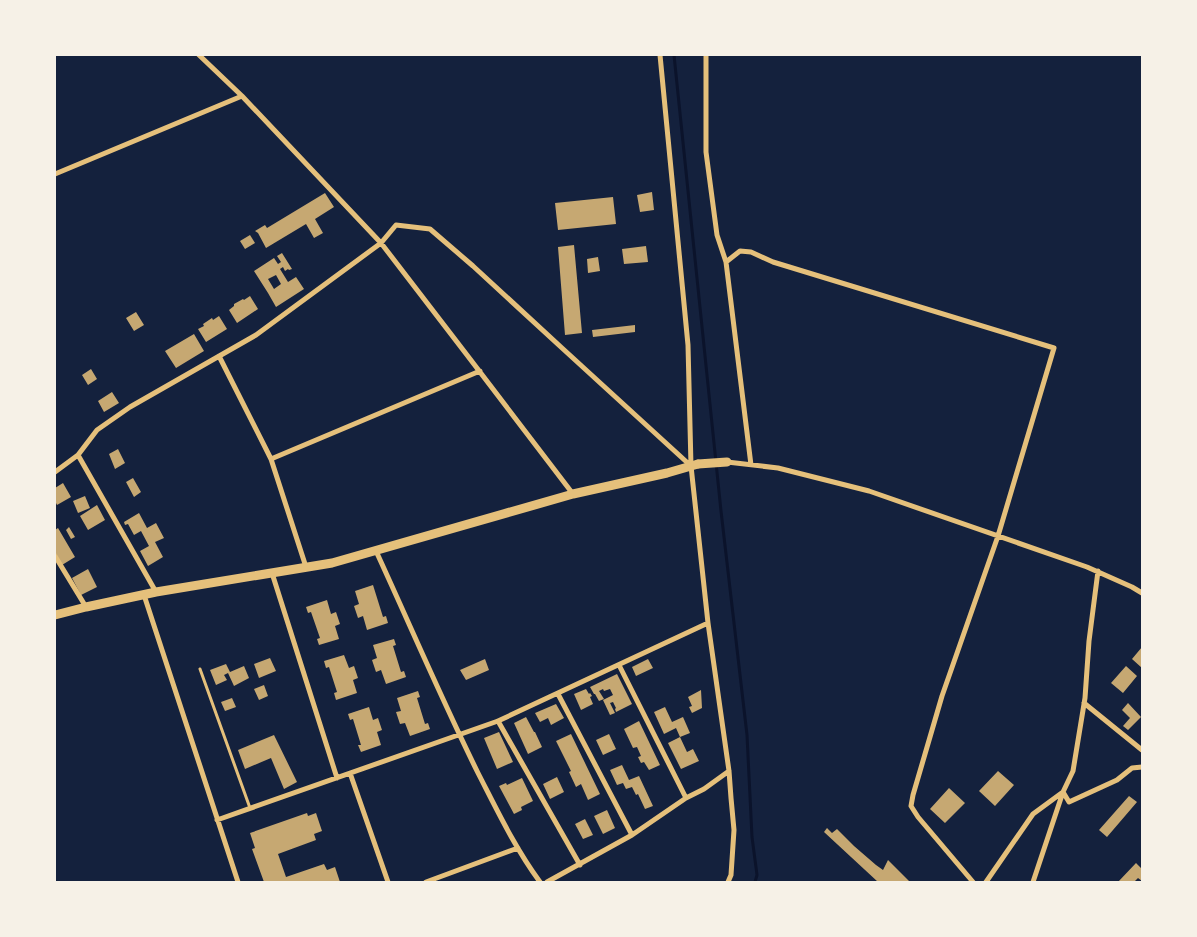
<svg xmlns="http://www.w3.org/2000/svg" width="1197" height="937" font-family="Arial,sans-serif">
  <rect width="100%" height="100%" fill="#14213d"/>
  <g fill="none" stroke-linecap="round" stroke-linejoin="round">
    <path stroke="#0b132b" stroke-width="3" d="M674 55 721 511 747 735 752 837 757 875 755 882"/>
  </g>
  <path fill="#c6a872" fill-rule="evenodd" d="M652 192 654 210 640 212 637 195Z
    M325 193 334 207 315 219 323 233 314 238 306 224 266 248 258 233 255 231 265 225 267 228Z
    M613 197 616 224 558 230 555 203Z
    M250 235 255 243 245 249 240 241Z
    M574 245 582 333 565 335 558 247Z
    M646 246 648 262 624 264 622 249Z
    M282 253 292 269 289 270 288 269 285 271 283 267 280 269 288 282 296 277 304 289 276 307 268 293 254 271 274 258 278 264 281 262 277 256ZM276 275 281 284 274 289 268 279Z
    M598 257 600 271 588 273 587 259Z
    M250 296 258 309 237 323 229 310 234 306V304L243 299 244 300Z
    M136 312 144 325 134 331 126 318Z
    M219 316 227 329 206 342 198 329 204 326 203 324 212 318 213 320Z
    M635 325V332L593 337 592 330Z
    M194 334 204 351 176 368 165 351Z
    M91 369 97 379 88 385 82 375Z
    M112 392 119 403 104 412 98 401Z
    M118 449 125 463 115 469 109 454Z
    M133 478 141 492 134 497 126 482Z
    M63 483 71 497 57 505 55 501V488Z
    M85 496 90 508 78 513 73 501Z
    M97 505 105 520 88 530 80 516Z
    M139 513 147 528 156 523 164 538 155 542 163 557 148 566 140 551 149 546 141 531 134 535 128 524 125 525 124 522Z
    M69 527 75 537 71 539 66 530Z
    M58 528 75 557 62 565 55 552V530Z
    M88 569 97 587 81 595 72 578Z
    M373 585 383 617 386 616 388 623 367 630 363 616 358 618 354 606 359 604 355 591Z
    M327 600 331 614 336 612 340 624 335 626 339 639 319 645 317 639 320 638 311 612 308 613 306 607Z
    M394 639 396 645 393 646 401 672 404 671 406 677 386 684 381 670 376 672 372 660 377 658 373 645Z
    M1142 647V668L1132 659Z
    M344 655 349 668 354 666 358 678 353 680 357 693 336 700 334 693 337 692 329 667 326 668 324 661Z
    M270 658 276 671 259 678 254 664Z
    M485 659 489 670 466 680 460 670Z
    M648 659 653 668 636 676 632 667Z
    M226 664 230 672 244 666 249 678 234 686 228 673 224 675 227 680 216 685 210 670Z
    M1126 666 1137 676 1123 693 1111 683Z
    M617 674 632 704 616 712 615 709 616 708 613 702 610 703 615 713 610 715 603 700 613 695 610 689 604 691 603 689 599 691 604 699 599 701 595 694H594L590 687Z
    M264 685 268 696 259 700 254 689Z
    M586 689 589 694 590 693 592 696 590 697 593 704 581 710 574 694Z
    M701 690 702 708 692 713 689 707 692 706 688 697Z
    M418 691 420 697 417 698 425 724 428 723 430 729 410 736 405 723 400 724 396 712 401 711 397 698Z
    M232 698 236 707 225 711 221 702Z
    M1128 703 1141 717 1128 730 1123 726 1130 718 1122 710Z
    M556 704 564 718 551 725 548 718 540 722 535 713Z
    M369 707 373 720 378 718 382 730 377 732 381 745 361 752 358 745H361L353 719 350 720 348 714Z
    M665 707 672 722 683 717 690 733 680 737 676 728 664 734 654 712Z
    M526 717 534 732H535L542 747 528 754 514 723Z
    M639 721 660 765 649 770 644 762 641 763 638 757 641 756 637 747 633 748 624 729Z
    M499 732 513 762 497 769 484 738Z
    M571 734 600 794 588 800 581 784 576 787 569 772 571 771 556 741Z
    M609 734 616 749 603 755 596 740Z
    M274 735 297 782 284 789 271 758 245 769 238 750Z
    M680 737 687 752 693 749 699 761 681 769 668 743Z
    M622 765 629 780 639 776 653 806 645 809 638 794 636 795 632 787 626 789 623 783 617 785 610 770Z
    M998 771 1014 785 995 806 979 791Z
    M557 777 564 792 550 799 543 784Z
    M522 778 533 801 521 807 522 810 514 814 499 786 506 783 507 785Z
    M949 788 965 803 945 823 930 809Z
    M1129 796 1137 802 1107 837 1099 830Z
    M607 810 615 828 603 834 594 816Z
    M307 813 308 816 316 813 322 831 314 834 316 840 278 854 286 877 324 864 327 870 335 867 340 882H264L252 849 255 848 250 833Z
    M585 819 593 835 583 839 575 824Z
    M827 828 832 833 837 829 854 846 876 865 883 870 888 860 910 882H878L824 832Z
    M1136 863 1142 869V881L1138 878 1134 882H1118Z"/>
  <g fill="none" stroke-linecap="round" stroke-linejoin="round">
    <path stroke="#e5c07b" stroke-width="3" d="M200 669 250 808"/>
    <path stroke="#e5c07b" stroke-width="5" d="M199 55 242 96 381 243 467 355 573 494
      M660 55 688 345 691 466 708 623 729 771 731 798 734 830 731 875 728 882
      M706 55V152L717 235 726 262
      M55 174 242 96
      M219 356 271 459 306 567
      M78 455 156 592
      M271 459 480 371
      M727 462 778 468 869 491 1087 567 1132 587 1142 593
      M751 465 726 262 740 251 751 252 773 262 1054 348 998 536 942 696 913 795 911 806 918 817 973 882
      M55 472 78 455 97 430 130 407 256 335 381 243 396 225 430 229 473 266 562 348 691 466
      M376 551C410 625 442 700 478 773 497 810 515 848 540 882
      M55 556 86 607
      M272 573 337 778
      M144 595 238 882
      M619 665 686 798
      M558 694 632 835
      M1084 703 1142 750
      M498 721 580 865
      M350 773 388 882
      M217 820 498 721 708 623
      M426 882 518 848
      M547 882 632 835 686 798 704 789 729 771
      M986 882 1033 814 1063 792 1073 771 1085 698 1089 641 1098 571
      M1033 882 1063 792 1069 802 1117 780 1132 768 1142 767"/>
    <path stroke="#e5c07b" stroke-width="9" d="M55 615 86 607 156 592 332 563 573 494 667 473 698 464"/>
    <path stroke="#e5c07b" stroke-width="9" d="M698 464 727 462"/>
  </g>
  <rect width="1197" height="937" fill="none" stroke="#f6f1e7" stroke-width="112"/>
</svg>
